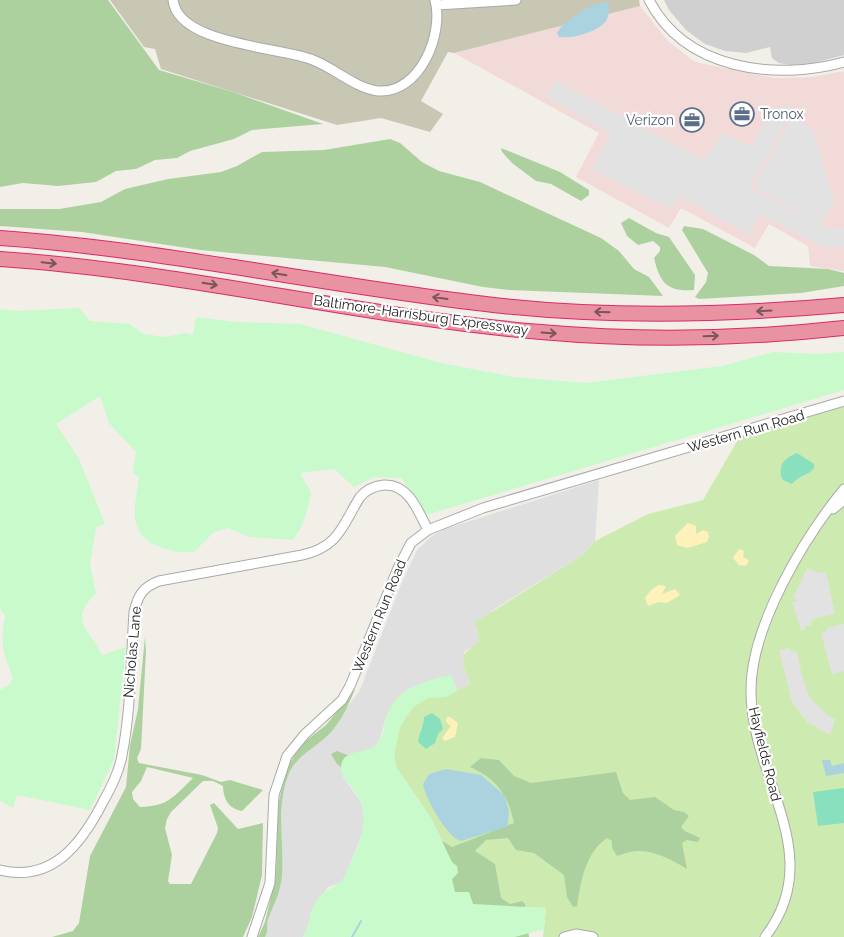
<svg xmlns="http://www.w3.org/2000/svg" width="844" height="937" font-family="Raleway,sans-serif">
  <rect width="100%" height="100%" fill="#f2efe9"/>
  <path fill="#e0dfdf" d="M599 480 595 541 584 554 493 610 477 628 479 640 476 645 465 651 463 655 464 668 470 684 457 691 451 675 387 714 380 739 376 745 369 750 351 754 343 777 361 802 365 818 361 837 344 878 340 883 328 887 311 912 309 927 303 937H261L280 862 282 798 288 773 295 759 348 706 360 690 402 582 417 550 432 536 445 529Z"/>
  <path fill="#f2dad9" d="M640 6 668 41 695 62 774 78 812 77 844 71V271L810 266 808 246 769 224 755 248 681 208 669 228 576 177 599 133 454 53Z"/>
  <path fill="#d0d0d0" d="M664 0H844V55L814 63 790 65 779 63 772 58 770 47 746 53 725 51 705 44 686 30 669 10Z"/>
  <path fill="#c7c7b4" d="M110 0H639L640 6 454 53 448 52 421 101 443 114 430 132 381 118 337 125 161 69 155 49 144 47Z"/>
  <path fill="#cdebb0" d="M844 405V937H543L546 908 473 904 431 818 396 767 394 754 399 728 417 700 456 691 470 684 464 668 463 655 479 641 477 628 474 623 584 554 595 541 648 514 703 500 739 438Z"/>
  <path fill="#add19e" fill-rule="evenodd" d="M0 0H108L159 70 233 92 323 124 252 130 234 139 190 151 177 158 155 160 136 169 116 171 96 182 58 186 23 183 0 187Z
    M390 139 400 143 422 162 439 171 480 182 601 238 619 251 634 269 649 277 663 296 509 290 483 287 385 267 200 250 82 232 0 226V209H59L101 202 125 189 168 179 221 172 237 166 262 152 324 150Z
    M501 148 560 172 589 190V195L581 201 551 184 536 181 512 163 502 152Z
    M629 218 656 233 669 237 695 275 694 290C667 292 660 283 654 258L660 251V247L653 241 638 245 627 236 621 223Z
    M684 226 703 229 754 255 769 266 828 269 844 273V286L801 293 699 299 695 297 706 282 708 273 682 230Z
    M145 637 146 651 141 749 137 758 139 763 202 775 221 782 230 780 263 790 242 811C229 809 223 799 223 786L213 781H203L171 812 167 819 165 828 172 855 168 881 170 884H191L217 833 218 828 210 805 214 803 238 829 263 823 262 875 252 917 243 937H52L73 931 79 923 90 856 126 787 130 745 138 709ZM147 767 193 778C173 797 169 806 140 807L133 799 132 792 141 781Z
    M355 689C349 704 342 720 331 732 317 748 295 755 288 776 276 808 284 842 282 875 281 891 274 904 268 919 266 925 269 931 265 937H258L265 922 276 876 278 805 287 767 303 743 326 725Z
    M337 751 364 761 429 833 452 847 514 823C508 795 497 779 470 767L481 758 499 760 514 776 531 783 616 772 623 793 630 800 655 797 674 810 684 812 689 816 681 827 685 831 700 838 698 842 687 840 682 843 687 869C673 860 653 850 637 851 631 851 623 854 617 856L612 848V841L607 838C585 853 581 881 577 906L573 907 567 897 564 875 534 853 516 850 508 838 486 840 475 851 495 864 501 898 510 904 522 901 525 904 529 937H333L378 866 358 780 337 764 331 754Z"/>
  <path fill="#fff1ba" d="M688 523 696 526V534L703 530 708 532 709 537 707 542 687 548 677 545 675 536Z
    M739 549 744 551 743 557 749 560 746 566 739 565 733 558Z
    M659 585 666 586 662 594 675 589 680 595 667 603 659 602 648 606 645 598 651 590Z
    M447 717H450L458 723 455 737 445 741 442 738 451 726 446 722Z"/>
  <path fill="#c8facc" d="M79 308 90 321 129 324 144 334 165 337 186 333 193 335 196 317 235 322 300 324 441 363 514 377 586 383 722 366 773 352 818 354 844 352V390L426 515 402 478 374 477 354 487 334 469 300 473 311 492C308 510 304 525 293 540L250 537 228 528 214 532 194 552C181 553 173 552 160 547 126 535 135 506 139 478L133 472 136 452 109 423 100 396 56 424 79 459 105 524 96 527 90 564 96 593C67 622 90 628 102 655L126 647 114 760 90 810 17 795 13 808 0 801V690L9 685 13 678C3 653 0 643 5 616L0 608V309L16 311Z
    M451 675 457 691 446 697 428 698 412 708 401 725 394 754 396 767 431 818 452 862 457 866 458 873 452 879 455 892H469L473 904 546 908 544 929 515 937H303C310 925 309 911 317 900 325 888 336 888 344 878 355 851 375 820 355 792 350 784 340 777 341 766 343 748 367 755 377 744 384 737 384 725 387 715 397 687 425 681 451 675Z"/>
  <path fill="#88e0be" d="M797 453 814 464V468C810 475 799 475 792 484L783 480 781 476C779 462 786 458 797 453Z
    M432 713 440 719 443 729 438 734 435 743 426 749 418 742C419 733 424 727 424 717Z
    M844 788V823L818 826 813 792Z"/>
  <path fill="#e2e2e2" d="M556 81 704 160 722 134 752 146 773 109 794 105 749 189 821 224 753 187 791 117 813 129 834 201 821 225 830 229 844 228V247H823L760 214 750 235 680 197 672 207 663 206 592 169 611 134 545 96Z
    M807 568 820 573 826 572 835 614 816 618 811 621 812 625 805 626V630H801L792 602 798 601 793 598Z
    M844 624V671L832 674 821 633 827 631 826 628Z
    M790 648 791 652 797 651 802 676 810 698 827 715 835 719 830 735 807 722 792 702 779 650Z"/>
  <path fill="#aad3df" d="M606 2 609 5C609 11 609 16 606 21 598 32 572 39 559 37L557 33C563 21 591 3 606 2Z
    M822 760H830L832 766 844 763V773L826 776Z
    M446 769 481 775 504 795 509 811 508 824 506 827 461 841C447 838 425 797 423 784L429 774Z"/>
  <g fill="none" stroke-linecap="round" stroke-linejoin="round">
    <path stroke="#aad3df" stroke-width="2" d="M352 937 361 921"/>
    <g stroke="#a9a9a9" stroke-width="11">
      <path id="minor" d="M173 0C178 45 282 47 313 60 334 68 355 88 378 91 420 94 444 34 435 0
        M649 0C685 70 775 81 844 62
        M437 5 516 0
        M833 509 844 500
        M0 870C52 883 81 844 102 804 110 789 119 773 122 755 131 711 131 657 134 612 138 595 143 587 159 581L302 555C339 547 342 526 360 497 366 490 374 486 384 485 409 484 418 511 428 530
        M252 937 270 883 274 795 287 756 305 734 342 700 350 686 398 568 411 543 428 530 483 508 844 401
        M564 937 576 934 593 937
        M765 937C829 854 750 778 751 690 751 626 804 538 844 489"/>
    </g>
    <g stroke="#dc2a67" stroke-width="16">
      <path id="highway" d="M0 238C169 250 335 288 503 306 616 318 731 315 844 305
        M0 259C182 271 360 317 541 332 641 341 744 339 844 328"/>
    </g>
    <use href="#minor" stroke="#fff" stroke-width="9"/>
    <use href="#highway" stroke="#e892a2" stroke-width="14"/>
  </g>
  <defs><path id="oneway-shaft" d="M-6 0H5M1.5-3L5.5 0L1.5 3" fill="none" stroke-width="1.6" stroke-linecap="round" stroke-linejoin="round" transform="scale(1.25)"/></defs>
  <g stroke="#7b545c">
    <use href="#oneway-shaft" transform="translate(49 263) rotate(6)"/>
    <use href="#oneway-shaft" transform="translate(279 274) rotate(-171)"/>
    <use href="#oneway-shaft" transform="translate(210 284) rotate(9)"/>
    <use href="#oneway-shaft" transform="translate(440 298) rotate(-172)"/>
    <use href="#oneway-shaft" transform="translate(764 311) rotate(177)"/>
    <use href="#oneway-shaft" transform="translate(602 312) rotate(-178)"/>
    <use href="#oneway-shaft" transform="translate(549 333) rotate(4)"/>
    <use href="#oneway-shaft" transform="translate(711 336) rotate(-2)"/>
  </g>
  <defs>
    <g id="office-ring" transform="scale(1.25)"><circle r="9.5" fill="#fff" stroke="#5c6f8a" stroke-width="1.5"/><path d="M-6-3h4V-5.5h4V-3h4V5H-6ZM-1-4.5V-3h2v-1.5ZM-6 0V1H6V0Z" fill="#5c6f8a"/></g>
  </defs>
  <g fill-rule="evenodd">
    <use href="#office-ring" x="742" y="114"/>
    <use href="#office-ring" x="692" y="120"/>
  </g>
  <g text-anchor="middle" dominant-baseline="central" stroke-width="4.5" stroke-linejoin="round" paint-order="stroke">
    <g font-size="14" fill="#4e5e75" stroke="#fff" text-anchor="start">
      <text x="760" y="114">Tronox</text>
      <text x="674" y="120" text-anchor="end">Verizon</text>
    </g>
    <g font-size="14" fill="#222" stroke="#fff">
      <text transform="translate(421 315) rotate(8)">Baltimore-Harrisburg Expressway</text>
      <text transform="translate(746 431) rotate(-16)">Western Run Road</text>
      <text transform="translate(379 616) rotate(-68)">Western Run Road</text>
      <text transform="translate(132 652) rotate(-85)">Nicholas Lane</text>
      <text transform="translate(765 754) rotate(76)">Hayfields Road</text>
    </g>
  </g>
</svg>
